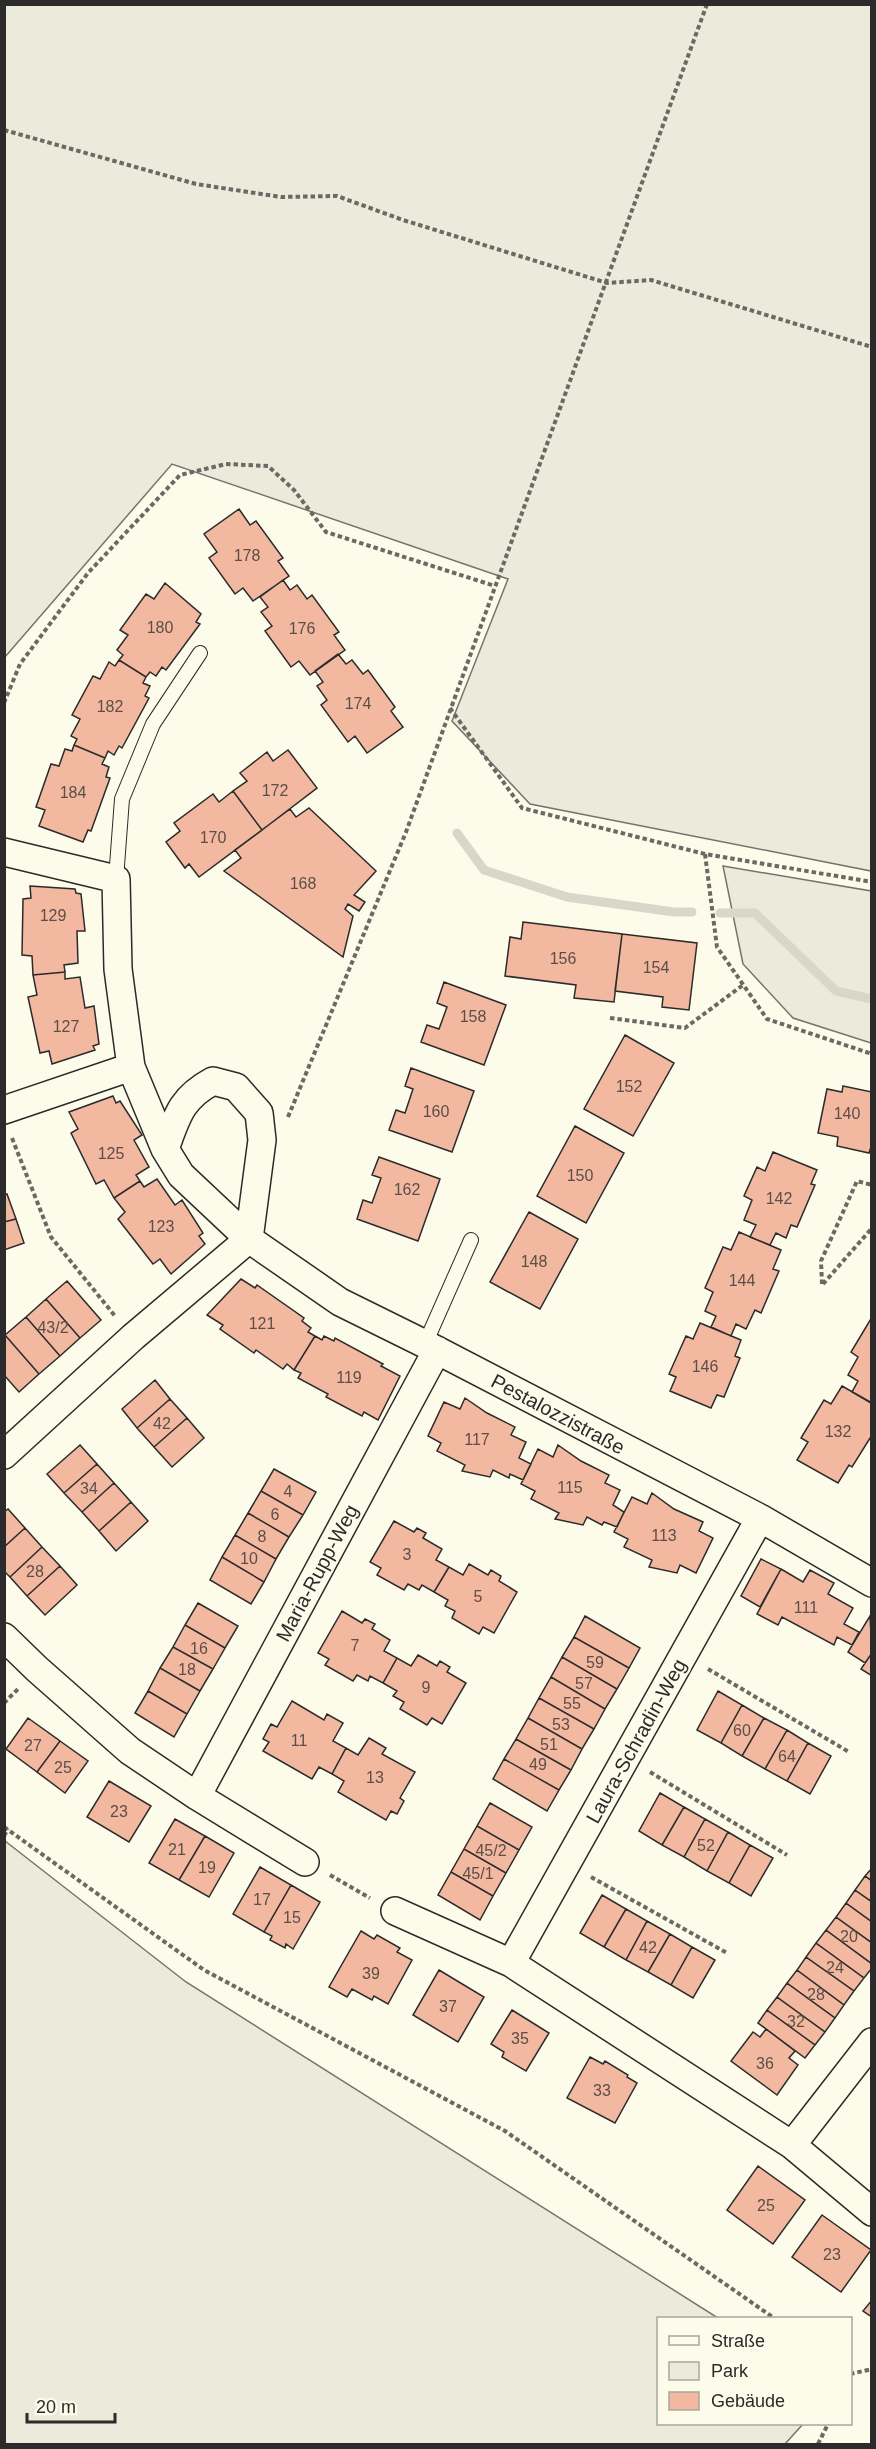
<svg xmlns="http://www.w3.org/2000/svg" width="876" height="2449" font-family="Helvetica,sans-serif">
  <rect width="100%" height="100%" fill="#fdfbea"/>
  <path fill="#ecebdb" stroke="#74746e" stroke-width="1.5" d="M5 4 871 5V871L530 804 452 721 508 579 172 464 5 657Z
    M723 866 871 891V1043L793 1018 743 964Z
    M5 1841 186 1982 718 2318H658V2424H803L785 2444H5Z"/>
  <g fill="none" stroke-linecap="round" stroke-linejoin="round">
    <path stroke="#d8d7c9" stroke-width="9" d="M457 833 484 870 567 897 674 912H692
      M720 913H755L836 991 872 999"/>
  </g>
  <path fill="#f2b8a0" stroke="#2b2b2b" stroke-width="1.5" d="M239 509 250 525 256 521 283 558 278 561 289 576 253 601 243 588 235 594 209 558 217 552 204 534Z
    M283 580 290 590 297 585 307 599 312 595 339 632 334 635 345 650 310 675 299 661 291 667 265 631 272 626 261 612 268 607 260 597Z
    M165 583 201 614 196 622 200 624 166 670 162 667 156 676 150 672 146 677 119 660 123 655 117 650 128 635 120 630 146 594 154 599Z
    M338 654 346 664 352 660 363 674 368 670 395 707 391 711 403 727 367 753 355 736 348 742 321 705 327 700 317 686 323 682 315 671Z
    M119 660 146 677 143 683 150 686 145 696 149 698 122 748 119 746 114 755 108 751 105 758 74 745 77 739 71 736 80 719 72 715 93 676 100 679 109 662 115 666Z
    M74 745 105 758 102 764 109 767 106 777 110 778 91 831 88 830 83 842 39 826 45 810 36 807 51 764 59 766 65 749 72 751Z
    M288 750 317 788 262 830 233 791 247 781 240 773 267 752 273 761Z
    M233 791 262 830 199 877 189 864 185 868 166 842 180 831 174 823 213 794 219 802Z
    M309 808 376 871 354 895 365 902 359 911 348 904 345 909 353 916 343 957 224 871 241 858 235 850 290 809 296 817Z
    M30 886 75 889 76 893 81 894 85 931H77L78 963 64 965 65 972 33 975 32 956 22 955 23 899 31 898Z
    M523 922 622 934 614 1002 574 998 576 985 505 976 510 937 521 939Z
    M622 934 697 943 689 1010 662 1007 663 997 615 991Z
    M65 972V979L80 977 85 1008 94 1006 99 1044 93 1046 95 1050 52 1064 49 1051 40 1053 28 997 37 995 33 975Z
    M444 982 506 1005 484 1065 421 1042 427 1025 439 1029 447 1007 437 1003Z
    M625 1035 674 1063 633 1136 584 1109Z
    M411 1068 474 1091 452 1152 389 1130 396 1110 405 1113 413 1089 405 1086Z
    M843 1086 872 1092V1144L869 1153 837 1146 838 1137 818 1133 827 1089 842 1092Z
    M113 1096 116 1103 120 1101 142 1135 134 1140 149 1167 136 1175 140 1181 114 1198 104 1180 96 1184 71 1133 78 1129 69 1112Z
    M575 1126 624 1153 586 1223 537 1196Z
    M773 1152 817 1170 811 1184 815 1185 797 1227 791 1225 786 1238 776 1233 770 1245 750 1237 756 1225 744 1220 752 1200 744 1196 757 1167 765 1171Z
    M379 1157 440 1179 418 1241 357 1219 363 1200 372 1203 381 1178 372 1175Z
    M157 1179 175 1205 182 1200 203 1233 199 1236 205 1244 171 1274 160 1259 153 1264 118 1219 125 1212 114 1198 140 1181 144 1187Z
    M7 1194 16 1219 4 1222V1195Z
    M529 1212 578 1239 540 1309 490 1282Z
    M16 1219 24 1243 4 1250V1222Z
    M739 1232 781 1250 773 1269 779 1271 761 1313 755 1310 746 1329 736 1324 731 1336 711 1327 716 1316 705 1311 713 1292 705 1288 723 1247 731 1250Z
    M241 1279 255 1288 257 1285 304 1318 302 1321 311 1328 308 1332 315 1336 294 1370 287 1364 283 1369 256 1350 254 1353 220 1329 223 1325 207 1315Z
    M67 1281 101 1320 80 1338 46 1299Z
    M46 1299 80 1338 60 1356 26 1317Z
    M26 1317 60 1356 39 1374 5 1335Z
    M872 1317V1402L871 1403 852 1392 858 1381 848 1375 858 1357 851 1352Z
    M700 1323 741 1340 735 1356 740 1358 724 1397 717 1395 711 1408 670 1391 676 1377 669 1374 686 1336 693 1339Z
    M5 1335 39 1374 19 1392 4 1375Z
    M315 1336 322 1340 324 1336 334 1341 335 1338 383 1364 381 1366 400 1376 378 1420 364 1412 362 1416 326 1397 328 1394 298 1378 301 1373 294 1370Z
    M155 1380 170 1399 137 1428 122 1409Z
    M842 1386 872 1403V1435L852 1467 849 1465 838 1483 797 1460 808 1442 801 1438 824 1400 831 1404Z
    M465 1398 487 1413 515 1427 511 1435 526 1442 519 1458 531 1464 523 1480 510 1474 509 1478 493 1470 490 1477 462 1471 465 1465 437 1451 441 1443 428 1436 444 1402 460 1409Z
    M170 1399 187 1418 154 1447 137 1428Z
    M187 1418 204 1438 172 1467 154 1447Z
    M80 1445 97 1464 64 1493 47 1474Z
    M558 1445 581 1461 609 1475 605 1483 620 1490 613 1505 624 1512 617 1527 604 1522 602 1525 587 1517 583 1525 555 1519 559 1513 531 1499 535 1491 521 1484 538 1449 553 1457Z
    M97 1464 114 1483 82 1512 64 1493Z
    M274 1469 316 1492 303 1515 261 1491Z
    M114 1483 131 1502 99 1531 82 1512Z
    M261 1491 303 1515 289 1537 248 1513Z
    M652 1493 674 1509 703 1522 699 1531 713 1538 696 1573 680 1565 677 1573 649 1567 652 1560 624 1547 628 1539 614 1532 632 1497 647 1504Z
    M131 1502 148 1521 116 1551 99 1531Z
    M8 1509 25 1528 4 1547V1512Z
    M248 1513 289 1537 276 1559 235 1535Z
    M394 1521 414 1532 417 1528 426 1533 423 1538 442 1549 436 1560 449 1567 434 1592 422 1585 419 1590 408 1584 404 1590 377 1575 381 1568 370 1562Z
    M25 1528 42 1547 10 1577 4 1571V1547Z
    M235 1535 276 1559 264 1582 222 1557Z
    M42 1547 60 1566 27 1596 10 1577Z
    M222 1557 264 1582 251 1604 210 1580Z
    M761 1559 781 1569 760 1607 741 1596Z
    M469 1564 488 1575 491 1570 501 1576 499 1581 517 1592 494 1633 483 1627 479 1634 452 1618 455 1611 445 1606 448 1600 434 1592 449 1567 463 1575Z
    M60 1566 77 1585 45 1615 27 1596Z
    M781 1569 803 1582 810 1570 834 1583 828 1594 853 1608 844 1624 859 1632 852 1645 837 1637 834 1645 782 1617 778 1625 757 1614Z
    M198 1603 238 1626 225 1648 185 1625Z
    M342 1611 362 1623 365 1619 375 1624 372 1629 390 1640 384 1651 397 1658 383 1683 370 1676 368 1681 357 1675 353 1681 325 1665 329 1659 318 1653Z
    M585 1616 640 1648 629 1668 574 1637Z
    M870 1616 872 1653 865 1663 848 1652Z
    M185 1625 225 1648 213 1669 173 1647Z
    M574 1637 629 1668 617 1689 562 1657Z
    M173 1647 213 1669 200 1691 160 1668Z
    M872 1653V1676L861 1669Z
    M418 1655 437 1666 440 1661 450 1667 447 1672 466 1683 442 1724 432 1718 427 1725 400 1709 404 1702 393 1696 397 1691 383 1683 397 1658 411 1666Z
    M562 1657 617 1689 605 1709 551 1677Z
    M160 1668 200 1691 187 1714 148 1691Z
    M551 1677 605 1709 594 1729 539 1698Z
    M148 1691 187 1714 174 1737 135 1713Z
    M718 1691 742 1705 721 1743 697 1730Z
    M539 1698 594 1729 582 1749 528 1718Z
    M292 1701 324 1720 327 1714 343 1723 333 1741 346 1748 332 1774 319 1767 312 1779 263 1751 269 1742 263 1739 271 1724 277 1727Z
    M742 1705 764 1718 742 1756 721 1743Z
    M28 1718 60 1741 37 1772 6 1749Z
    M528 1718 582 1749 571 1770 516 1739Z
    M764 1718 787 1730 765 1769 742 1756Z
    M787 1730 808 1743 787 1781 765 1769Z
    M369 1738 386 1748 382 1754 415 1772 400 1798 404 1801 397 1814 391 1811 386 1820 338 1792 344 1781 332 1774 346 1748 358 1755Z
    M516 1739 571 1770 559 1790 504 1759Z
    M60 1741 88 1761 65 1793 37 1772Z
    M808 1743 831 1756 810 1794 787 1781Z
    M504 1759 559 1790 547 1811 493 1779Z
    M109 1781 151 1806 129 1842 87 1817Z
    M660 1793 684 1807 662 1845 639 1831Z
    M490 1803 532 1827 519 1850 477 1826Z
    M684 1807 705 1819 684 1857 662 1845Z
    M175 1819 205 1836 179 1880 149 1863Z
    M705 1819 728 1832 707 1871 684 1857Z
    M477 1826 519 1850 506 1873 464 1849Z
    M728 1832 750 1845 729 1883 707 1871Z
    M205 1836 234 1853 209 1897 179 1880Z
    M750 1845 773 1858 751 1896 729 1883Z
    M464 1849 506 1873 493 1896 451 1872Z
    M260 1867 291 1885 264 1932 233 1914Z
    M872 1868V1881L865 1876Z
    M451 1872 493 1896 480 1920 438 1895Z
    M865 1876 872 1881V1902L855 1890Z
    M291 1885 320 1902 293 1949 286 1944 285 1948 270 1940 272 1936 264 1932Z
    M855 1890 872 1902V1922L846 1903Z
    M602 1895 626 1909 604 1947 580 1933Z
    M846 1903 872 1922V1943L836 1917Z
    M626 1909 647 1921 626 1960 604 1947Z
    M836 1917 872 1943V1964L826 1930Z
    M647 1921 670 1934 648 1972 626 1960Z
    M826 1930 872 1964V1968L864 1978 816 1943Z
    M361 1931 374 1939 377 1935 400 1948 397 1952 412 1960 388 2004 374 1996 372 2000 352 1989 347 1997 329 1987Z
    M670 1934 692 1947 671 1985 648 1972Z
    M816 1943 864 1978 854 1991 806 1957Z
    M692 1947 715 1960 693 1998 671 1985Z
    M806 1957 854 1991 844 2005 797 1970Z
    M439 1970 484 1997 458 2042 413 2015Z
    M797 1970 844 2005 835 2018 787 1983Z
    M787 1983 835 2018 825 2032 777 1997Z
    M777 1997 825 2032 815 2045 767 2010Z
    M512 2010 549 2033 526 2071 502 2057 504 2052 491 2044Z
    M767 2010 815 2045 805 2058 758 2023Z
    M766 2029 795 2051 789 2058 798 2065 777 2095 731 2061 753 2032 760 2037Z
    M590 2057 603 2064 605 2061 628 2075 627 2077 637 2083 615 2123 567 2098Z
    M758 2166 805 2200 773 2244 727 2210Z
    M822 2215 871 2250 841 2292 792 2257Z
    M872 2300V2317L863 2311Z"/>
  <g fill="none" stroke-linecap="round" stroke-linejoin="round">
    <g stroke="#2b2b2b" stroke-width="16">
      <path id="service" d="M116 879 122 799 153 724 200 653
        M425 1344 471 1240"/>
    </g>
    <g stroke="#2b2b2b" stroke-width="30">
      <path id="minor" d="M4 852 116 879 118 969 131 1067 165 1149 181 1175 249 1239 340 1302 425 1344 760 1518 872 1583
        M4 1110 131 1067
        M165 1149C177 1116 181 1098 213 1081L236 1087 259 1113 262 1140 249 1239
        M4 1455 133 1337 249 1239
        M4 1637 37 1669 130 1751 197 1796 305 1862
        M197 1796 437 1350
        M395 1911 511 1963 792 2145 872 2212
        M511 1963 760 1518
        M792 2145 872 2042"/>
    </g>
    <path stroke="#6a6964" stroke-width="4" stroke-dasharray="4.5 3" stroke-linecap="butt" d="M4 130 196 184 281 197 337 196 403 220 607 283 651 280 872 347
      M4 703 20 664 88 573 180 475 226 464 268 466 294 490 326 532 495 586
      M450 708 522 808 705 854 872 882
      M705 854 717 947 767 1019 872 1054
      M610 1018 685 1028 743 985
      M288 1117 406 832 707 4
      M12 1138 51 1237 115 1316
      M822 1284 821 1261 857 1181 872 1185
      M823 1284 872 1228
      M708 1669 849 1752
      M4 1703 18 1689
      M650 1772 787 1855
      M4 1827 204 1970 505 2131 774 2318
      M4 1836 8 1829
      M330 1875 370 1898
      M591 1877 727 1953
      M850 2374 872 2369
      M818 2444 828 2424"/>
    <use href="#service" stroke="#fdfbea" stroke-width="14"/>
    <use href="#minor" stroke="#fdfbea" stroke-width="27"/>
  </g>
  <g text-anchor="middle" dominant-baseline="central" stroke-width="4.5" stroke-linejoin="round" paint-order="stroke">
    <g font-size="16" fill="#5d4e48">
      <text x="247" y="555">178</text>
      <text x="160" y="627">180</text>
      <text x="302" y="628">176</text>
      <text x="358" y="703">174</text>
      <text x="110" y="706">182</text>
      <text x="275" y="790">172</text>
      <text x="73" y="792">184</text>
      <text x="213" y="837">170</text>
      <text x="303" y="883">168</text>
      <text x="53" y="915">129</text>
      <text x="563" y="958">156</text>
      <text x="656" y="967">154</text>
      <text x="473" y="1016">158</text>
      <text x="66" y="1026">127</text>
      <text x="629" y="1086">152</text>
      <text x="436" y="1111">160</text>
      <text x="847" y="1113">140</text>
      <text x="111" y="1153">125</text>
      <text x="580" y="1175">150</text>
      <text x="407" y="1189">162</text>
      <text x="779" y="1198">142</text>
      <text x="161" y="1226">123</text>
      <text x="534" y="1261">148</text>
      <text x="742" y="1280">144</text>
      <text x="262" y="1323">121</text>
      <text x="53" y="1327">43/2</text>
      <text x="705" y="1366">146</text>
      <text x="349" y="1377">119</text>
      <text x="162" y="1423">42</text>
      <text x="838" y="1431">132</text>
      <text x="477" y="1439">117</text>
      <text x="570" y="1487">115</text>
      <text x="89" y="1488">34</text>
      <text x="288" y="1491">4</text>
      <text x="275" y="1514">6</text>
      <text x="664" y="1535">113</text>
      <text x="262" y="1536">8</text>
      <text x="407" y="1554">3</text>
      <text x="249" y="1558">10</text>
      <text x="35" y="1571">28</text>
      <text x="478" y="1596">5</text>
      <text x="806" y="1607">111</text>
      <text x="355" y="1645">7</text>
      <text x="199" y="1648">16</text>
      <text x="595" y="1662">59</text>
      <text x="187" y="1669">18</text>
      <text x="584" y="1683">57</text>
      <text x="426" y="1687">9</text>
      <text x="572" y="1703">55</text>
      <text x="561" y="1724">53</text>
      <text x="742" y="1730">60</text>
      <text x="299" y="1740">11</text>
      <text x="549" y="1744">51</text>
      <text x="33" y="1745">27</text>
      <text x="787" y="1756">64</text>
      <text x="538" y="1764">49</text>
      <text x="63" y="1767">25</text>
      <text x="375" y="1777">13</text>
      <text x="119" y="1811">23</text>
      <text x="706" y="1845">52</text>
      <text x="177" y="1849">21</text>
      <text x="491" y="1850">45/2</text>
      <text x="207" y="1867">19</text>
      <text x="478" y="1873">45/1</text>
      <text x="262" y="1899">17</text>
      <text x="292" y="1917">15</text>
      <text x="849" y="1936">20</text>
      <text x="648" y="1947">42</text>
      <text x="835" y="1967">24</text>
      <text x="371" y="1973">39</text>
      <text x="816" y="1994">28</text>
      <text x="448" y="2006">37</text>
      <text x="796" y="2021">32</text>
      <text x="520" y="2038">35</text>
      <text x="765" y="2063">36</text>
      <text x="602" y="2090">33</text>
      <text x="766" y="2205">25</text>
      <text x="832" y="2254">23</text>
    </g>
    <g font-size="20" fill="#2b2b2b" stroke="#fdfbea">
      <text transform="translate(558 1414) rotate(28)">Pestalozzistraße</text>
      <text transform="translate(317 1573) rotate(-62)">Maria-Rupp-Weg</text>
      <text transform="translate(636 1741) rotate(-61)">Laura-Schradin-Weg</text>
    </g>
  </g>
  <rect width="876" height="2449" fill="none" stroke="#2b2b2b" stroke-width="12"/>
  <rect x="657" y="2317" width="195" height="108" fill="#fdfbea" stroke="#a9a89e" stroke-width="1.5"/>
  <rect x="669" y="2336" width="30" height="9" fill="#fdfbea" stroke="#a9a89e" stroke-width="1.5"/>
  <text x="711" y="2347" font-size="18" fill="#2b2b2b">Straße</text>
  <rect x="669" y="2362" width="30" height="18" fill="#ecebdb" stroke="#a9a89e" stroke-width="1.5"/>
  <text x="711" y="2377" font-size="18" fill="#2b2b2b">Park</text>
  <rect x="669" y="2392" width="30" height="18" fill="#f2b8a0" stroke="#a9a89e" stroke-width="1.5"/>
  <text x="711" y="2407" font-size="18" fill="#2b2b2b">Gebäude</text>
  <path d="M27 2413v9h88v-9" fill="none" stroke="#2b2b2b" stroke-width="3"/>
  <text x="36" y="2413" font-size="18" fill="#2b2b2b" stroke="#fdfbea" stroke-width="4.5" paint-order="stroke">20 m</text>
</svg>
